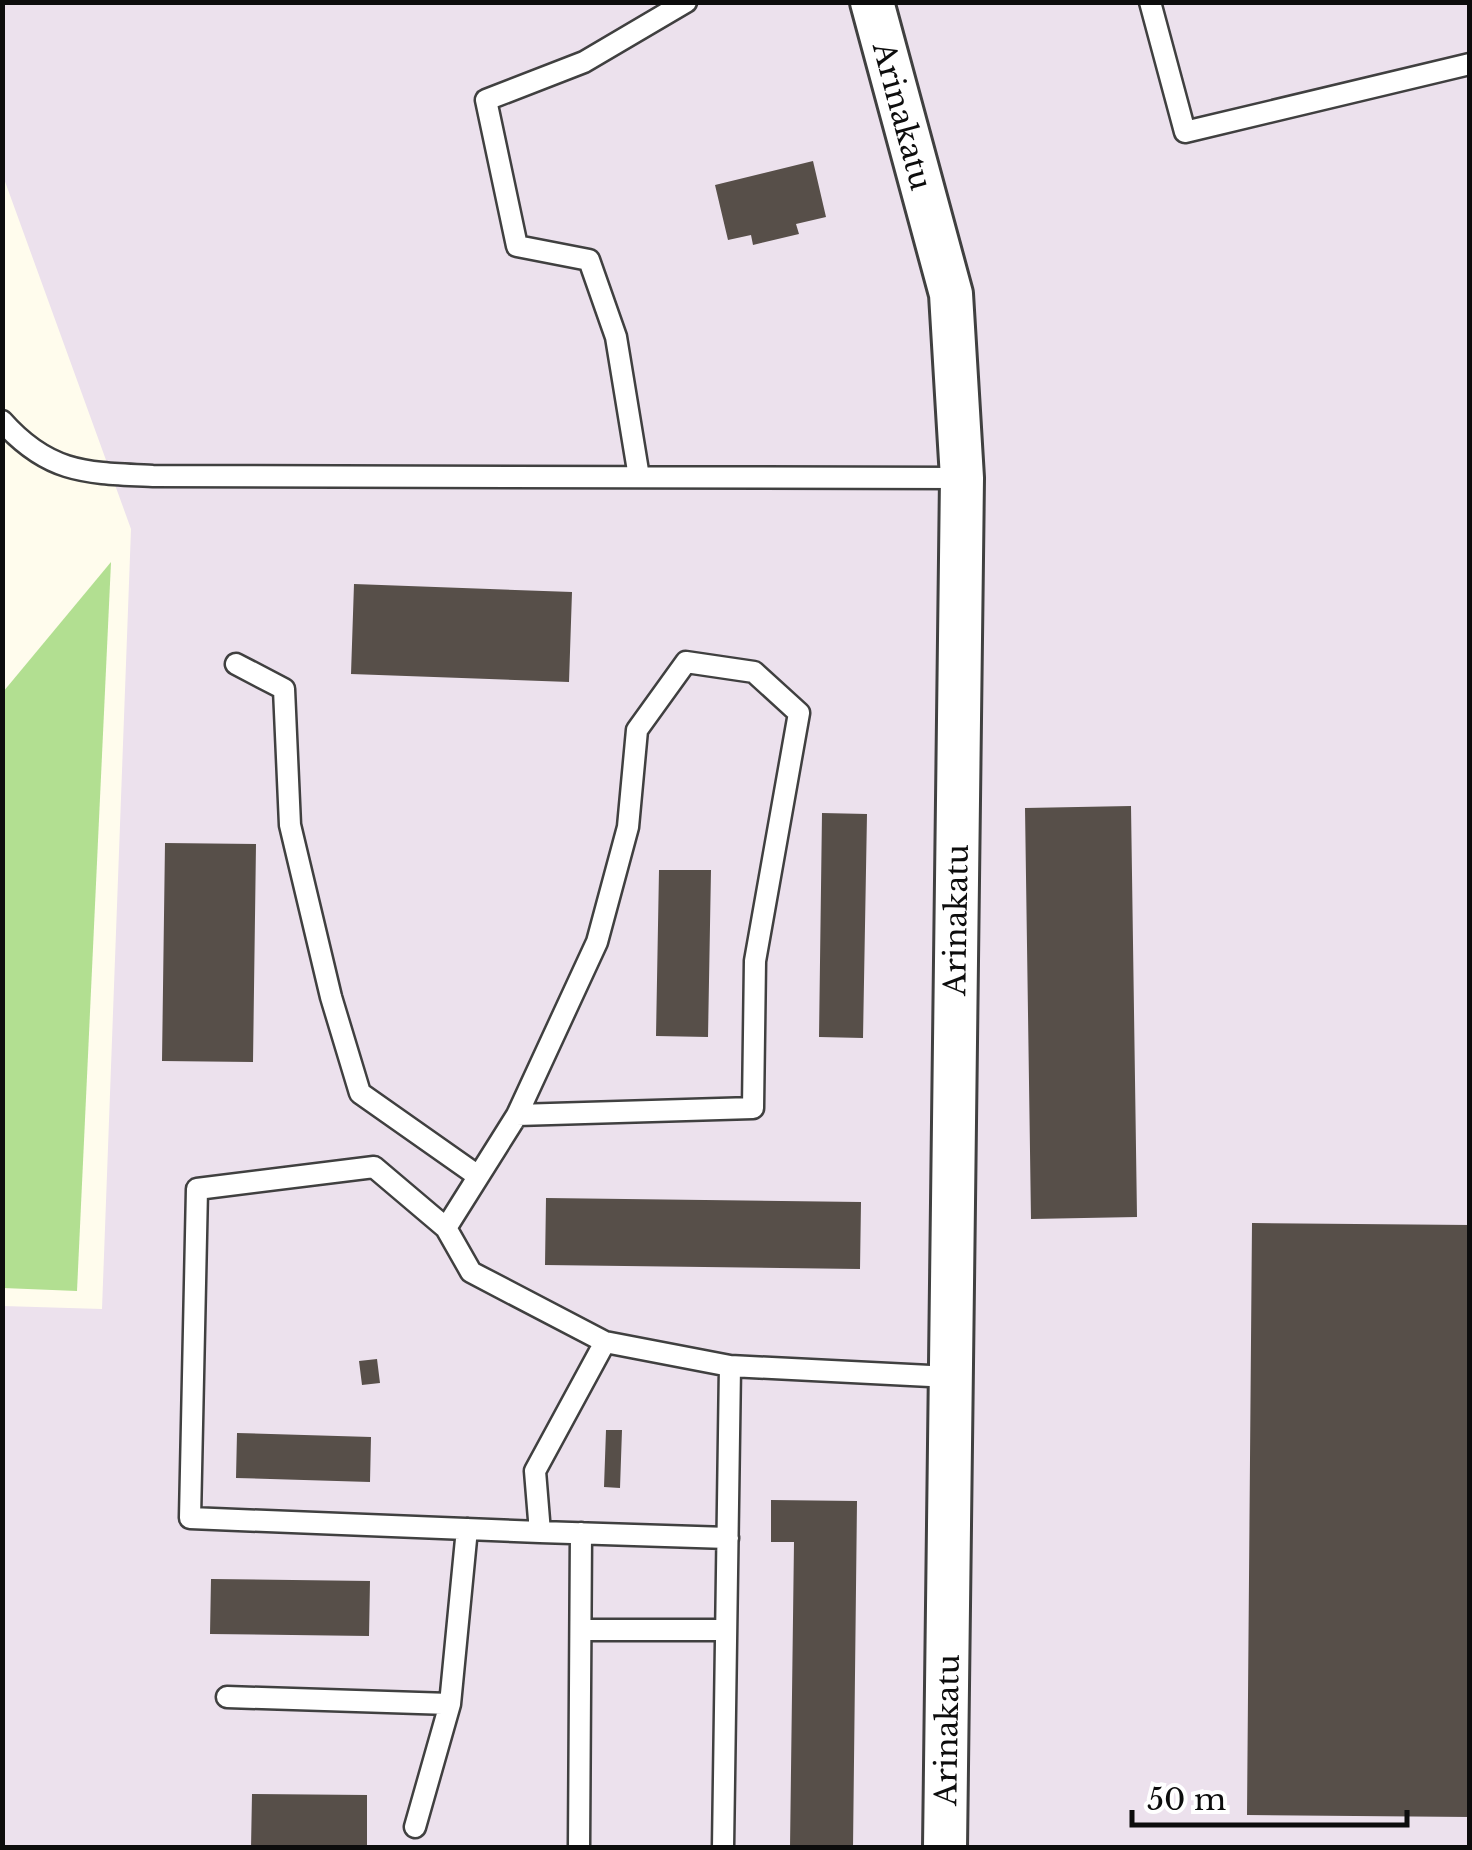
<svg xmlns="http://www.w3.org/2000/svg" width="1472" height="1850" font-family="'Libre Baskerville',serif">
  <rect width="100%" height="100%" fill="#fffced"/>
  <path fill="#ece1ed" d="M3 3H1469V1847H3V1306L102 1309 131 529 3 176Z"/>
  <path fill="#b2df91" d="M111 562 77 1291 3 1288V692Z"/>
  <path fill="#574f49" d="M813 161 826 217 796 224 799 234 753 245 751 235 728 240 715 185Z
    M354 584 572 592 569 682 351 674Z
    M1131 806 1137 1217 1031 1219 1025 808Z
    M822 813 867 814 863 1038 819 1037Z
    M165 843 256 844 253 1062 162 1061Z
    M659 870H711L708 1037 656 1036Z
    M546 1198 861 1202 860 1269 545 1265Z
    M1252 1223 1470 1225V1817L1247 1815Z
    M377 1359 380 1383 362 1385 359 1361Z
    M606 1430H622L620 1488 604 1487Z
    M237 1433 371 1437 370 1482 236 1478Z
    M771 1500 857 1501 853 1848H790L794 1542H771Z
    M211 1579 370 1581 369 1636 210 1634Z
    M252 1794 367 1795V1848H251Z"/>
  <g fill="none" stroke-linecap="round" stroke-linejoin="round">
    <g stroke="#404040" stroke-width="25">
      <path id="lane" d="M1150 2 1185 132 1470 64
        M2 421C49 474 87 473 153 476L962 478
        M639 477 616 337 589 260 517 246 486 100 584 62 686 2
        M236 664 284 689 290 825 331 997 360 1093 478 1176
        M517 1115 753 1108 755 961 799 713 754 672 686 662 637 730 628 827 597 942 517 1115 446 1228 471 1272 605 1342 730 1366 950 1377
        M446 1228 374 1167 197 1189 190 1518 540 1532
        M605 1342 535 1471 540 1532 728 1538
        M581 1630H726
        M227 1697 450 1704
        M415 1827 450 1704 467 1529
        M579 1848 581 1533
        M723 1848 730 1366"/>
    </g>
    <g stroke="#404040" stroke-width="48">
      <g id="street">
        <path id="s1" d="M872 2 951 294 962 478 945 1848"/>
      </g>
    </g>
    <use href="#lane" stroke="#fff" stroke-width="20"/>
    <use href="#street" stroke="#fff" stroke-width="42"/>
  </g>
  <g text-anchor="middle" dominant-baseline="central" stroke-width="10" stroke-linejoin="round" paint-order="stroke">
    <g font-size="30" fill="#0d0d0d" stroke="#fff">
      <text stroke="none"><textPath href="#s1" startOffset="118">Arinakatu</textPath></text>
      <text transform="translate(956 920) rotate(-89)">Arinakatu</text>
      <text transform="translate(947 1730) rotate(-89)">Arinakatu</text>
    </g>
  </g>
  <rect width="1472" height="1850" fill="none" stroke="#0d0d0d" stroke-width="10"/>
  <path d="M1132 1810v15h275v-15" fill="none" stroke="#0d0d0d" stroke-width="5"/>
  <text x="1147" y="1810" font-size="30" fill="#0d0d0d" stroke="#ffffff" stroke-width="8" paint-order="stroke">50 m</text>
</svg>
